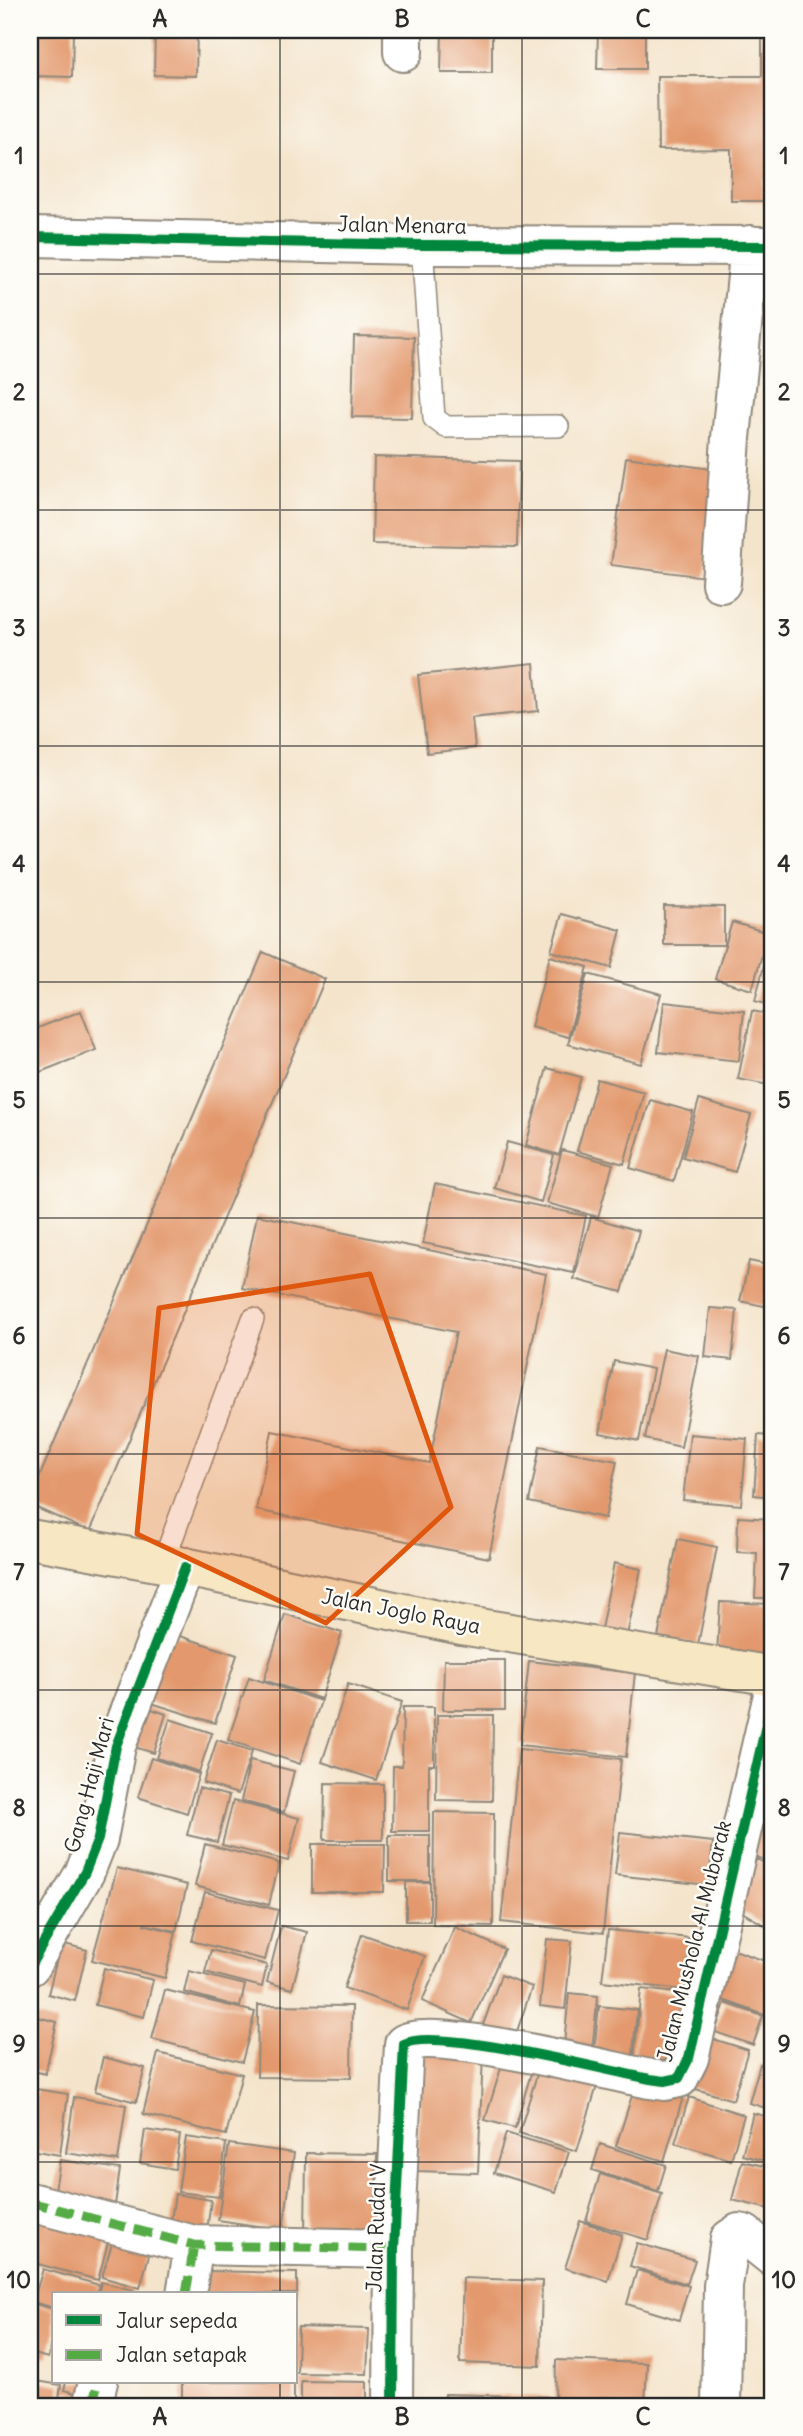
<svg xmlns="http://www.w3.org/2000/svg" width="803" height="2436" font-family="Delius,sans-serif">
  <rect width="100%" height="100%" fill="#fdfcf7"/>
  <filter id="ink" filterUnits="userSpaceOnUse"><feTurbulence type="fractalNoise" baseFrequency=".0143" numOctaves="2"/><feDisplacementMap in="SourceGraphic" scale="14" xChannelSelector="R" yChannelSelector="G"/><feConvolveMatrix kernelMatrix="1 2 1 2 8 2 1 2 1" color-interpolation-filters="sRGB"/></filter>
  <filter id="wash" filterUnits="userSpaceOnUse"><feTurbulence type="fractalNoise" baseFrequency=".00686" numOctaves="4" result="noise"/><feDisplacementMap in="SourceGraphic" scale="28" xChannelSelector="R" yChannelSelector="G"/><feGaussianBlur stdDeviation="1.57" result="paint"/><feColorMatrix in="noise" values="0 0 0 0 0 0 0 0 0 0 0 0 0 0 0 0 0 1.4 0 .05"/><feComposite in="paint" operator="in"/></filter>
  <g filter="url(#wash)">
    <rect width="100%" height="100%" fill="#f4e4cb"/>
    <g id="blocks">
      <path fill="#e3996d" d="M32 30H73L72 77 31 76Z
        M155 30H197L196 76 154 75Z
        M442 30H492V73H441Z
        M598 30H645V69H597Z
        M762 30H773V179H763V201H731V149L658 150 657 76H762Z
        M354 336 414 337 412 418 352 417Z
        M374 457 519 461 517 547 372 544Z
        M626 457 719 470 705 577 611 565Z
        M534 663 538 711 472 718 475 748 427 753 418 675Z
        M664 906 724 907V945H664Z
        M562 914 621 930 611 968 551 951Z
        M732 922 768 933 752 990 715 979Z
        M771 938 773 939V1006L755 1001Z
        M263 952 325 979 90 1532 30 1505V1499Z
        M550 956 588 967 568 1037 531 1027Z
        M588 974 661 994 641 1064 568 1044Z
        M664 1002 744 1011 739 1061 658 1052Z
        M81 1011 96 1050 30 1076V1031Z
        M752 1011 773 1015V1086L738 1079Z
        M547 1068 581 1077 559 1155 526 1145Z
        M597 1079 644 1092 624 1164 577 1151Z
        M650 1100 693 1112 674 1181 630 1168Z
        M699 1100 751 1115 735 1172 683 1157Z
        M507 1142 554 1155 541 1202 494 1188Z
        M562 1150 613 1164 598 1217 547 1203Z
        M435 1184 586 1216 574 1273 423 1243Z
        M257 1215 546 1274 489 1558 256 1510 272 1431 429 1463 456 1332 242 1288Z
        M591 1217 639 1231 622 1292 574 1279Z
        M749 1261 773 1266V1308L740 1301Z
        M710 1308 737 1310 732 1360 705 1357Z
        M664 1349 699 1356 681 1447 645 1439Z
        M614 1361 653 1369 639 1441 600 1433Z
        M690 1434 747 1439 741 1505 683 1500Z
        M758 1435 773 1436V1497L754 1495Z
        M540 1446 617 1461 605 1518 529 1502Z
        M738 1517 773 1519V1598H755L757 1553 737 1552Z
        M678 1539 717 1547 698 1645 658 1637Z
        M614 1563 641 1569 627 1635 601 1629Z
        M720 1602 773 1604V1656L717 1654Z
        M285 1614 342 1633 321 1699 264 1680Z
        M168 1632 237 1655 215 1723 145 1701Z
        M444 1660H505V1710H443Z
        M529 1661 635 1673 626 1757 520 1745Z
        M249 1677 321 1701 300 1764 228 1740Z
        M348 1684 402 1702 376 1780 322 1762Z
        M137 1704 166 1714 154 1753 124 1744Z
        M403 1707H434V1765H429V1831H392L393 1766H402Z
        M437 1715H493L492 1801 436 1800Z
        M170 1719 212 1733 199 1772 157 1758Z
        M217 1740 252 1751 238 1794 203 1783Z
        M519 1749 621 1759 603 1933 501 1922Z
        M151 1758 199 1774 187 1813 138 1797Z
        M250 1760 294 1771 284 1812 241 1801Z
        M325 1783 383 1784V1840H324Z
        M199 1788 229 1796 217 1842 187 1835Z
        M233 1801 299 1818 288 1861 222 1845Z
        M765 1811 773 1814V1863L749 1854Z
        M434 1812 494 1813 493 1926 433 1925Z
        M620 1832 713 1842 708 1885 615 1875Z
        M389 1835H430V1881H389Z
        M205 1844 279 1863 269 1905 195 1886Z
        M312 1844H385L384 1892H312Z
        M757 1859 773 1868V1913L766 1926 730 1905Z
        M117 1868 187 1885 176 1931 143 1924 176 1932 165 1978 92 1960Z
        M406 1882H430V1921H406Z
        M205 1892 278 1910 265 1960 192 1941Z
        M281 1926 307 1932 292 1989 267 1982Z
        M455 1927 504 1949 471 2023 422 2001Z
        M608 1930 690 1938 685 1990 602 1981Z
        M362 1934 425 1956 407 2010 344 1988Z
        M547 1939 572 1941 565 2009 540 2006Z
        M61 1943 87 1950 75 2001 48 1994Z
        M729 1948 773 1964V2018L712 1996Z
        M211 1950 267 1965 262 1987 205 1972Z
        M104 1968 153 1980 144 2017 95 2005Z
        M189 1971 245 1985 240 2007 184 1992Z
        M501 1975 532 1987 514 2040 482 2028Z
        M641 1989 687 1994 679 2074 633 2070Z
        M165 1990 255 2012 242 2062 152 2039Z
        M569 1993 598 1996 591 2057 563 2055Z
        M725 2003 763 2016 753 2045 715 2032Z
        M258 2005 352 2006 351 2078 257 2077Z
        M599 2006 637 2010 632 2064 593 2060Z
        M30 2015 57 2022 45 2074 30 2070Z
        M773 2025V2061L763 2058Z
        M704 2036 748 2050 733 2100 689 2087Z
        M422 2052 483 2054 478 2173 417 2171Z
        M158 2053 242 2074 226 2135 143 2114Z
        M505 2055 534 2063 515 2128 485 2120Z
        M103 2057 145 2068 136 2102 95 2091Z
        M760 2064 773 2067V2110L749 2103Z
        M539 2068 597 2086 577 2151 519 2133Z
        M636 2083 683 2097 664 2161 616 2146Z
        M36 2089 68 2094 60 2155 30 2150Z
        M74 2097 126 2105 118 2161 66 2153Z
        M689 2097 744 2115 731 2160 675 2143Z
        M753 2113 773 2118V2163L742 2155Z
        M145 2130 180 2135 175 2169 140 2163Z
        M506 2133 569 2152 556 2192 494 2173Z
        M186 2137 226 2143 219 2197 178 2192Z
        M229 2144 294 2153 283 2230 218 2220Z
        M600 2144 666 2165 658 2191 592 2170Z
        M306 2153 377 2154 375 2240 305 2239Z
        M60 2160 120 2169 114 2212 53 2202Z
        M742 2161 773 2168V2210L732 2200Z
        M600 2174 662 2194 648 2240 586 2221Z
        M175 2194 211 2200 206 2239 169 2234Z
        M30 2214 111 2231 98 2280 30 2262Z
        M580 2221 622 2235 608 2281 565 2268Z
        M116 2230 153 2240 140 2288 102 2277Z
        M637 2243 695 2260 687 2284 630 2266Z
        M43 2269 99 2285 96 2294H54V2308L33 2302Z
        M637 2270 689 2286 679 2320 627 2304Z
        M203 2271 297 2273V2294H202Z
        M463 2278 542 2281 540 2366 460 2363Z
        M101 2282 133 2290 132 2294H98Z
        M30 2303 54 2309V2335L48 2358 30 2353Z
        M298 2327 369 2329 367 2374 297 2373Z
        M556 2360 647 2363 645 2406H555Z
        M30 2380 61 2385 58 2406H30Z
        M301 2381 367 2382V2406H301Z
        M66 2382H89L85 2396 64 2390Z
        M182 2382H294V2406H182Z
        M445 2394 549 2397V2406H444Z"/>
    </g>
  </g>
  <g filter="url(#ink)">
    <use href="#blocks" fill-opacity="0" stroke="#90887b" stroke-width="2"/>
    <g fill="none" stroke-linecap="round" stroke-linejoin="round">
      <g stroke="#90887b" stroke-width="24">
        <path id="service" d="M422 245 434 418 446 427 558 426
          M163 1563 253 1319"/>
      </g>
      <g stroke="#90887b" stroke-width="42">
        <path id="minor" d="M403 30V52
          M30 237 422 245 773 246
          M721 583 731 438 750 245
          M30 1966 85 1872 98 1839 116 1746 185 1567
          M30 2202 194 2245 394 2249
          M186 2294 194 2245
          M92 2406 98 2382
          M393 2406 394 2249 404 2044C434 2026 608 2071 650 2079L665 2081 679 2078 689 2058 773 1695
          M721 2406 723 2286 730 2239 739 2233 744 2234 773 2257"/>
      </g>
      <g stroke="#90887b" stroke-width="42">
        <path id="secondary" d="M30 1539 185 1567 461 1625 773 1676"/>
      </g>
      <use href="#service" stroke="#fff" stroke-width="21"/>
      <use href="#minor" stroke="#fff" stroke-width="38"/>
      <use href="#secondary" stroke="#f8e7c3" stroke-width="38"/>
      <path stroke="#54ab44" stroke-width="9" stroke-dasharray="18 9" stroke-linecap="butt" d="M30 2202 194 2245 394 2249
        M186 2294 194 2245
        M92 2406 98 2382"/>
      <g stroke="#fdfcf7" stroke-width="15">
        <path id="cycleway" d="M30 237 422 245 773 246
          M30 1966 85 1872 98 1839 116 1746 185 1567
          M393 2406 394 2249 404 2044C434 2026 608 2071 650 2079L665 2081 679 2078 689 2058 773 1695"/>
      </g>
      <use href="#cycleway" stroke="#00873e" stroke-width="10"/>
    </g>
  </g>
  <path fill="#df570e" fill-opacity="0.2" stroke="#df570e" stroke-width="5" stroke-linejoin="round" d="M370 1274 451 1507 326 1623 137 1534 159 1308Z"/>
  <path fill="none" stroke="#2b2b2b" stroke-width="2" stroke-opacity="0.55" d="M280 30V2294M522 30V2406M30 274H773M30 510H773M30 746H773M30 982H773M30 1218H773M30 1454H773M30 1690H773M30 1926H773M30 2162H773M280 2382V2406"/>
  <g text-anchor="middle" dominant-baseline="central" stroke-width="5" stroke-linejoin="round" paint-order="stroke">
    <g font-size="21" fill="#2b2b2b" stroke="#fdfcf7">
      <text transform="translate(402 225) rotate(1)">Jalan Menara</text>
      <text transform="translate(401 1611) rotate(11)">Jalan Joglo Raya</text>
      <text transform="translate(89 1785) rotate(-75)">Gang Haji Mari</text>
      <text transform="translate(694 1941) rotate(-76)">Jalan Mushola Al Mubarak</text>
      <text transform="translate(376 2228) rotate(-88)">Jalan Rudal V</text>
    </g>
  </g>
  <rect width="803" height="2436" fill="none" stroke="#fdfcf7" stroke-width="77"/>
  <rect x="52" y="2292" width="245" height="91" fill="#fdfcf7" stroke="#a9a8a5" stroke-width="2"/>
  <rect x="66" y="2315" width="35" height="10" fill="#00873e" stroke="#a9a8a5" stroke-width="2"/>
  <text x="116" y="2328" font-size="21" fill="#2b2b2b">Jalur sepeda</text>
  <rect x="66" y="2350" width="35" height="10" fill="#54ab44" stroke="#a9a8a5" stroke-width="2"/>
  <text x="116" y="2362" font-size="21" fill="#2b2b2b">Jalan setapak</text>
  <rect x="38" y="38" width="726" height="2360" fill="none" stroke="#2b2b2b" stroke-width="2.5"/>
  <g font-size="23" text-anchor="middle" font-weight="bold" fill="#2b2b2b">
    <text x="160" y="27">A</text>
    <text x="402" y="27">B</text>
    <text x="643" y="27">C</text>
    <text x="19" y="164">1</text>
    <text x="784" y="164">1</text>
    <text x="19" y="400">2</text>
    <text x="784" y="400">2</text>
    <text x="19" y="636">3</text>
    <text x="784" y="636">3</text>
    <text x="19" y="872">4</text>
    <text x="784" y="872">4</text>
    <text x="19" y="1108">5</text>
    <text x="784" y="1108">5</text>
    <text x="19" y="1344">6</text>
    <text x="784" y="1344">6</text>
    <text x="19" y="1580">7</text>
    <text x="784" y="1580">7</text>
    <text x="19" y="1816">8</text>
    <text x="784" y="1816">8</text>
    <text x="19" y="2052">9</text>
    <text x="784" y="2052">9</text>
    <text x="19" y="2288">10</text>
    <text x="784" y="2288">10</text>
    <text x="160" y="2425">A</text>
    <text x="402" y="2425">B</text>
    <text x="643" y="2425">C</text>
  </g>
</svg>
